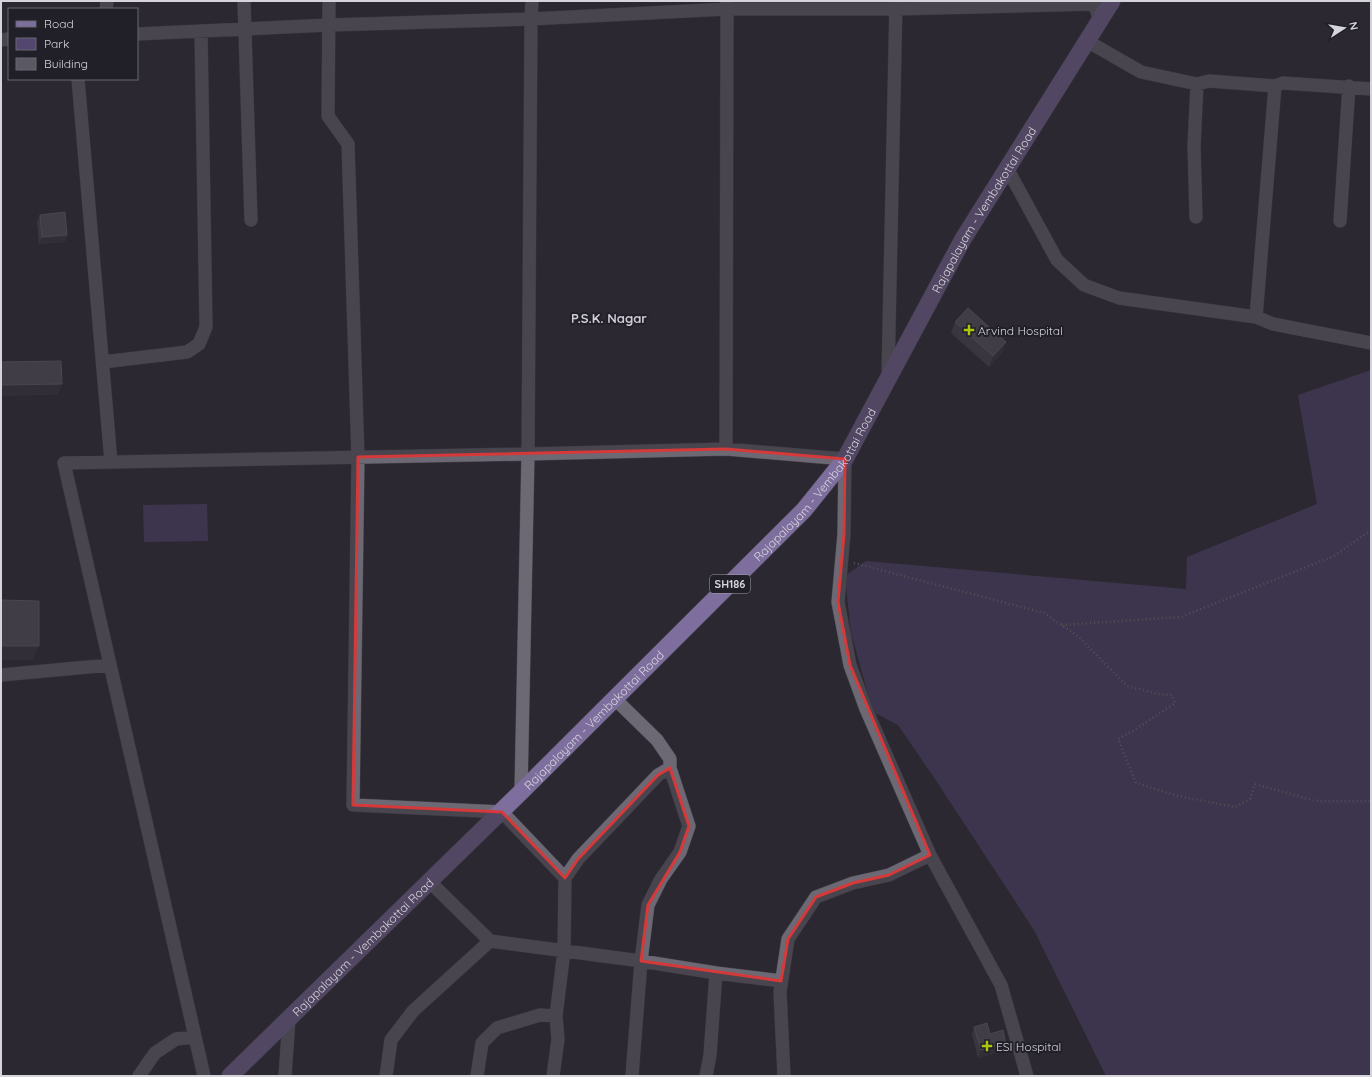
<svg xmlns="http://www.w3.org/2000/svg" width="1372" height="1077" font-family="Quicksand,sans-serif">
  <rect width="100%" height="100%" fill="#2b2832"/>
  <path fill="#53466f" d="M1371 370V1076H1106L1034 930 935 779 898 725 873 712 851 633 845 576 866 561 1186 589 1187 557 1317 504 1298 395Z
    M207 504 208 541 144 542 143 505Z"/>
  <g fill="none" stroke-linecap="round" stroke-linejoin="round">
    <g stroke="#46444c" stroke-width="14">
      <path id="minor" d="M244 1 251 220
        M329 1 328 116 348 144 358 457 353 805 502 812 565 878
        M106 9 107 1
        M137 34 329 25 531 19 532 1
        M1 40 9 39
        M1087 41 1141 72 1197 84 1209 81 1275 86 1283 83 1371 89
        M78 79 111 462
        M1007 168 1057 260 1084 285 1119 298 1256 317 1273 324 1371 343
        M1196 217 1194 146 1197 84
        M1340 221 1349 86
        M1256 317 1275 86
        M103 362 187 352 199 344 206 327 201 31
        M888 376 896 1
        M726 449 845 459 844 534 838 602 850 665 866 709 930 855 889 875 853 883 816 897 788 939 780 992 784 1076
        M1 675 110 665
        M615 699 657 740 670 759V768L689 826 680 852 661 879 648 905 641 961 632 1076
        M521 792 528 454 531 19 727 9V1
        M930 855 1001 985 1027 1076
        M430 882 490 941 641 961 716 973 710 1055 706 1076
        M716 973 781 981
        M139 1076 155 1053 176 1039 195 1037
        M204 1076 64 463 528 454 726 449 727 9H896L1094 4 1100 20
        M285 1076 289 1019
        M386 1076 391 1040 413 1011 490 941
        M477 1076 482 1043 497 1028 540 1015 556 1016
        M553 1076 558 1039 556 1016 564 951 565 878 578 859 658 775 670 768"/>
    </g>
    <g stroke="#46444c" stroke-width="18">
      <g id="major">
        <path id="s1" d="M230 1076 521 792 804 510 845 459 963 239 1112 1"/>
      </g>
    </g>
    <path stroke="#817f87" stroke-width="2.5" stroke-dasharray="1 3" stroke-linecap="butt" d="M854 563 1044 613 1079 637 1127 686 1159 694 1172 695 1175 703 1133 731 1118 739 1136 783 1178 796 1235 807 1250 799 1255 784 1315 801H1371
      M1062 625 1181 617 1334 556 1371 530"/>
    <use href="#minor" stroke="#6c6974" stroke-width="13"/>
    <use href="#major" stroke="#7e6e9e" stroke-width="17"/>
  </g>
  <path fill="#4b4853" d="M40 215 67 235 65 242 39 244 37 222Z
    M955 322 1002 353 989 367 951 333Z
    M974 1027 990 1034 1006 1044 1004 1051 978 1058 972 1034Z"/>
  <path fill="#383540" d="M67 235 65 242 39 244 42 237Z
    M1006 342 1002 353 989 367 993 356Z
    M62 384 58 395 1 396V385Z
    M1 646H39L33 660H1Z
    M1006 1044 1004 1051 978 1058 981 1050Z"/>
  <path fill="#5a5862" stroke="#6e6b75" d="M65 212 67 235 42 237 40 215Z
    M968 308 1006 342 993 356 955 322Z
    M61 361 62 384 1 385V362Z
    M1 600 39 601V646H1Z
    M987 1023 990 1034 1003 1030 1006 1044 981 1050 974 1027Z"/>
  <path d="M0 0H1372V1077H0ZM726 449 845 459 844 534 838 602 850 665 930 855 889 875 853 883 816 897 788 939 781 981 641 961 648 905 680 852 689 826 670 768 658 775 578 859 565 878 502 812 353 805 358 457Z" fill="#2b2832" fill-opacity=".55" fill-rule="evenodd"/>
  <path fill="none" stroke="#d6393a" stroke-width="3" stroke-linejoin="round" d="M726 449 845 459 844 534 838 602 850 665 930 855 889 875 853 883 816 897 788 939 781 981 641 961 648 905 680 852 689 826 670 768 658 775 578 859 565 878 502 812 353 805 358 457Z"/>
  <g fill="#adc60e" stroke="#211f28" stroke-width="1.5">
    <path d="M967 324h4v4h4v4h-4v4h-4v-4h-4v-4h4z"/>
    <path d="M985 1040h4v4h4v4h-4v4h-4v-4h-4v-4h4z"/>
  </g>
  <g text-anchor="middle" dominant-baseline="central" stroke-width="4" stroke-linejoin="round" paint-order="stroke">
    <rect fill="#211f28" stroke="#a09ea5" stroke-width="1" x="710" y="575" width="40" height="18" rx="3"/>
    <g font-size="11" font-weight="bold" fill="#d6d4db">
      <text x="730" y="584">SH186</text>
    </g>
    <g font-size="12" fill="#d6d4db" stroke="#211f28">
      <text stroke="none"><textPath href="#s1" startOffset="1157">Rajapalayam - Vembakottai Road</textPath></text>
      <text stroke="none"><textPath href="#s1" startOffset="833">Rajapalayam - Vembakottai Road</textPath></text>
      <text stroke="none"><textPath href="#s1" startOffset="509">Rajapalayam - Vembakottai Road</textPath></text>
      <text stroke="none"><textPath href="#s1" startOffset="185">Rajapalayam - Vembakottai Road</textPath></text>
    </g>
    <g font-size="12" fill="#d6d4db" stroke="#211f28" text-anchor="start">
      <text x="978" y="330">Arvind Hospital</text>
      <text x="996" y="1046">ESI Hospital</text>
    </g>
    <g font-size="13" font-weight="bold" fill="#cecad7" stroke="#211f28">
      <text x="609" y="318">P.S.K. Nagar</text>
    </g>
  </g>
  <rect width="1372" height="1077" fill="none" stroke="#d6d4db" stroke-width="4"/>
  <rect x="8" y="8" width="130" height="72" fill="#211f28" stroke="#696770"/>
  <rect x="16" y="21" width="20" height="6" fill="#7e6e9e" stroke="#696770"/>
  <text x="44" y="28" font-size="12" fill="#d6d4db">Road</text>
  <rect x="16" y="38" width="20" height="12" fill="#53466f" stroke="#696770"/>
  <text x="44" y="48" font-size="12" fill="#d6d4db">Park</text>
  <rect x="16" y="58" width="20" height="12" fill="#5a5862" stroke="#696770"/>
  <text x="44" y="68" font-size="12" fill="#d6d4db">Building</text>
  <g transform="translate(1344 28) rotate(78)" stroke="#211f28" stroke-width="3" paint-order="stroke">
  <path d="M0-3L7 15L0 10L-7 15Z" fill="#d6d4db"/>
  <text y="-6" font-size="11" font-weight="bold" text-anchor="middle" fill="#d6d4db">N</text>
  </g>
</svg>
